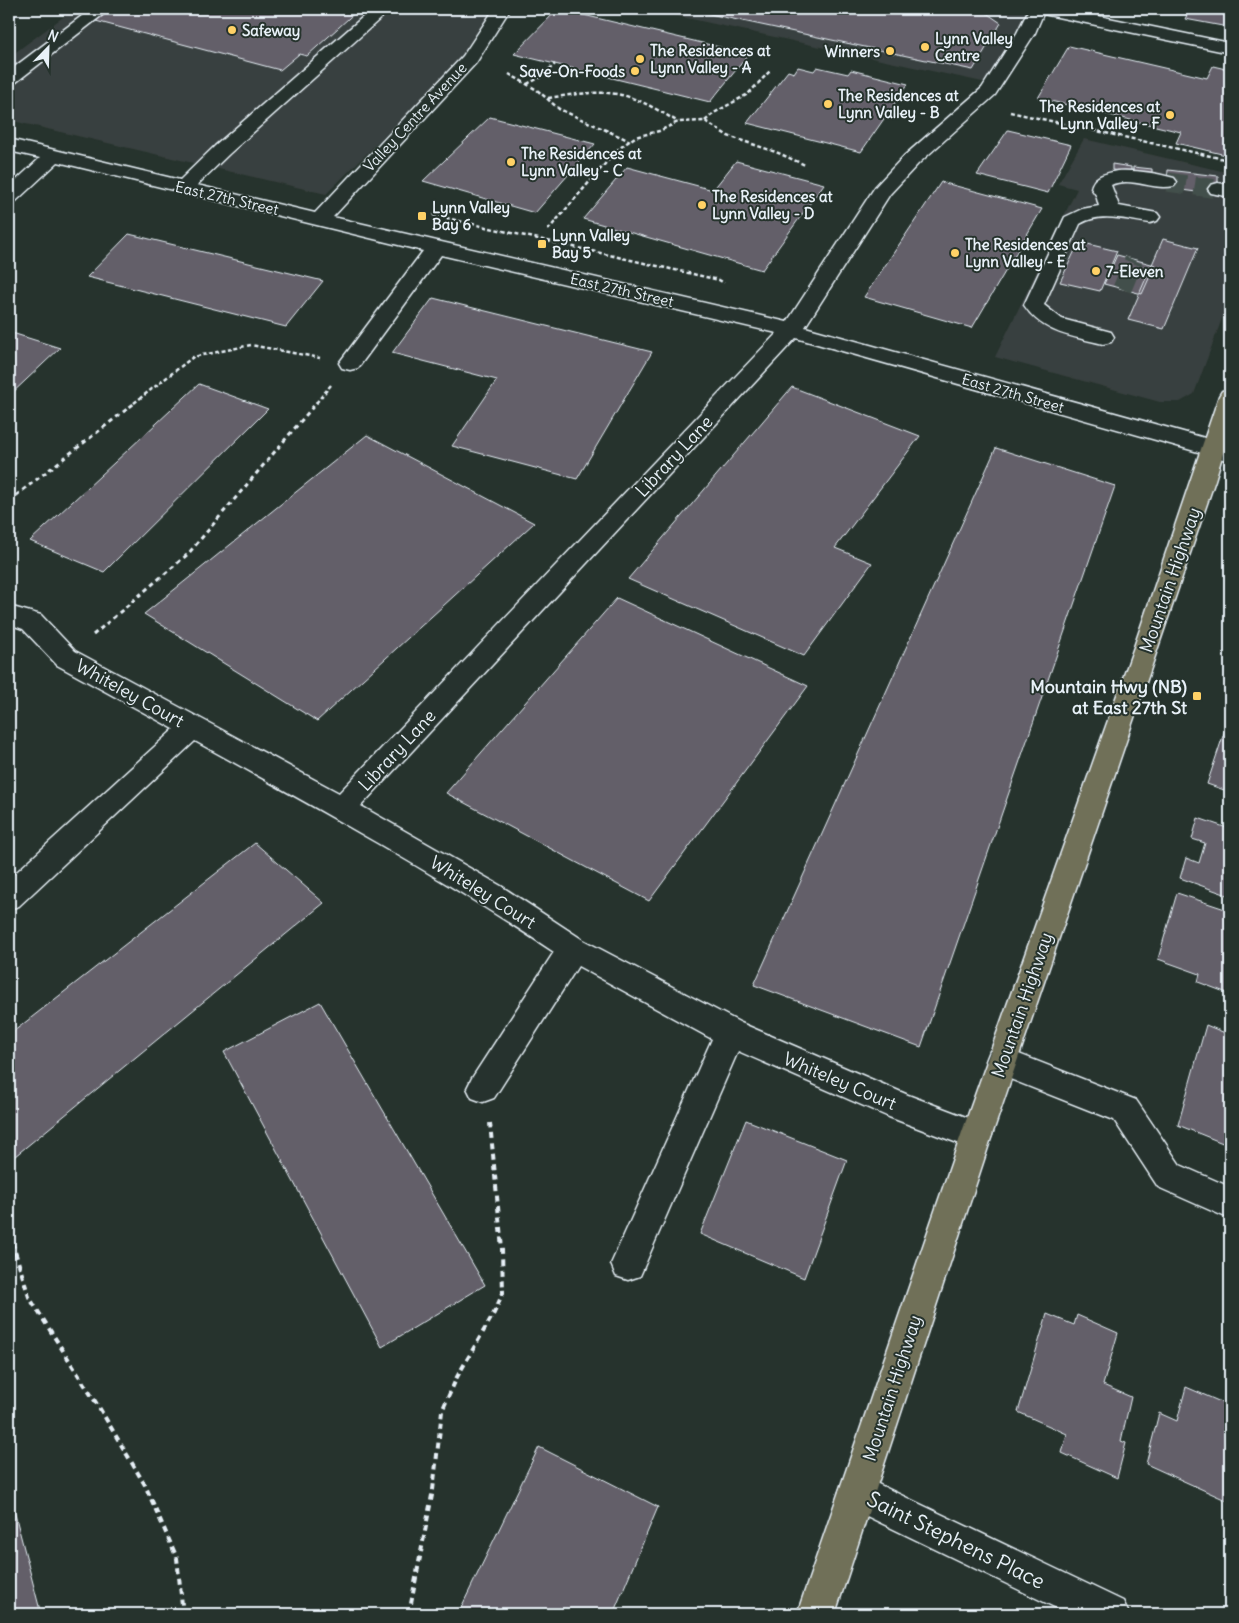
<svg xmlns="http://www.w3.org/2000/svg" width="1239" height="1623" font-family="Delius,sans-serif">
  <rect width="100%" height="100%" fill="#26332d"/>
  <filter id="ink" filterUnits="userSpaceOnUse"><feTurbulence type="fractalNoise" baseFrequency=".02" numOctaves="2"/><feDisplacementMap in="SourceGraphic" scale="10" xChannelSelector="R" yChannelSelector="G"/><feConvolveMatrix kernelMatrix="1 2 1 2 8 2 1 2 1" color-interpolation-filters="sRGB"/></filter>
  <g filter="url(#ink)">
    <path fill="#39403f" d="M74 9H513L326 194 9 120V57Z
      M645 9H1045L1001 86Z
      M1084 139 1230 173V297L1194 394 1180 402H1160L995 357 1077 189 1058 184Z"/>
    <path fill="#645f69" stroke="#e8f1f8" d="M108 9H359L307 56 299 54 280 70 92 20Z
      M558 9 749 54 710 102 514 54Z
      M686 9H974L985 12 1001 23 973 70Z
      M1190 9H1230V30H1227L1228 27 1185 19Z
      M1069 46 1207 78 1213 66 1230 70V156L1176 143 1181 132 1038 98Z
      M798 67 814 71 817 67 848 74 851 70 908 84 861 152 747 123 788 71 794 73Z
      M490 117 595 144 535 213 423 181Z
      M1008 130 1071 145 1048 193 977 175Z
      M736 161 824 184 762 270 583 219 627 167 713 190Z
      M1112 164 1131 167V172L1112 170Z
      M1133 167 1152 169V174L1133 172Z
      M1168 170 1218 176V195L1167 188Z
      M941 182 1042 209 972 328 864 297Z
      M129 234 323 281 286 327 87 277Z
      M1163 239 1198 248 1164 329 1128 320Z
      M1079 242 1117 251 1100 291 1060 282Z
      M1117 255 1155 265 1142 294 1104 284Z
      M433 298 652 352 577 479 452 446 497 380 392 353Z
      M9 332 60 348 9 396Z
      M199 384 268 409 104 572 30 541Z
      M792 387 920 436 835 548 872 563 804 656 628 579Z
      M367 435 534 523 317 721 144 614Z
      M996 448 1115 486 921 1047 754 985Z
      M617 598 808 686 649 901 446 793Z
      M1225 730 1230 731V792L1207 784Z
      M1198 818 1230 829V896L1180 878 1186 858 1199 863 1205 843 1192 839Z
      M255 843 324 903 9 1161V1035Z
      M1177 893 1228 910 1227 917 1230 922V994L1198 982 1200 974 1158 959Z
      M320 1002 485 1285 382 1347 224 1052Z
      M1206 1025 1230 1035V1146L1178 1125Z
      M746 1120 847 1160 804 1278 700 1234Z
      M1047 1314 1074 1325 1077 1315 1118 1333 1103 1385 1131 1397 1121 1441 1126 1443 1117 1478 1062 1453 1067 1434 1018 1412Z
      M1186 1387 1230 1406V1502L1146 1464 1159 1413 1177 1421Z
      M539 1447 658 1507 613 1614H458Z
      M9 1491 41 1614H9Z"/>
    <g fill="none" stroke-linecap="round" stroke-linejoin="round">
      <path stroke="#43504b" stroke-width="19" stroke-dasharray="19 9" stroke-linecap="butt" d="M1167 182 1218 189
        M1122 289 1134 260"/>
      <g stroke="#e8f1f8" stroke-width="3">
        <path id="minor" d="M91 9H110L15 83 9 84V71Z
          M372 9H391L229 154 197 185 315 213 463 56 494 9H510L476 63 333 217 787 322 875 187 904 156 982 88 1017 33 1029 9H1065L1230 43V53L1043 14 1035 33 995 95 918 164 890 194 805 327 1230 445V461L796 338 361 806 501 886 583 940 741 1023 908 1095 987 1125 992 1135 987 1145 976 1150 889 1117 738 1051 640 1276 628 1280 616 1276 611 1264 712 1039 578 966 494 1098 483 1102 472 1098 467 1088 472 1078 554 952C439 875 317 808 195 741L19 906 9 909V879L174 729 57 665 23 629 9 624V606L41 615 75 651 339 793 777 333 441 255 358 368 350 370 342 368 339 363 423 251 58 162 16 201 9 203V187L40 158 9 151V139L180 180 215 146Z
          M1117 171C1136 170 1156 173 1174 178L1177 182 1174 186C1153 191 1131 176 1111 185L1119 206 1157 213 1160 217 1157 221 1150 223C1128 220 1100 211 1080 224L1044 305 1062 319 1111 332 1114 337 1111 342 1103 344C1072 336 1043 334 1024 305L1065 217 1082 209 1099 206 1096 195 1091 188C1094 175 1105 174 1117 171Z
          M1218 183 1230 185V197L1211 193 1208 189 1211 185Z
          M1001 1047 1136 1100 1180 1165 1230 1187V1219L1158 1187 1114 1120 990 1071 986 1061 990 1051Z
          M857 1474 1123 1601 1129 1614H1069L844 1505 839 1492 844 1479Z"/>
      </g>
      <g stroke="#e8f1f8" stroke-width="3">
        <path id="major" d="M1230 389V430L1215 480 993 1132 835 1614H797L962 1132 1134 647 1219 396 1222 391Z"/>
      </g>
      <path stroke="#e8f1f8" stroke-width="2.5" stroke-dasharray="4 2.5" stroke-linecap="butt" d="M509 74 537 90 559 109 630 141
        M527 84 541 77 555 64
        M548 98C611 89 623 88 678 122
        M1010 112 1224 159
        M705 121 714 113 748 94 770 71
        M433 215 719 280 724 283
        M548 230 617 150 635 137 659 131 678 122 705 121 728 136 776 152 805 165
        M134 403 193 357 251 345 320 358
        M316 403 331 385"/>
      <path stroke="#e8f1f8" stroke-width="3" stroke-dasharray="4.5 4" stroke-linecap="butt" d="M9 501 136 402
        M93 635 188 554 317 402"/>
      <path stroke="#e8f1f8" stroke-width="4" stroke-dasharray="6 4.5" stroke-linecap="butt" d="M9 1232 29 1297 100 1409 145 1485 177 1558 183 1614
        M409 1614 433 1490 442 1411 457 1377 494 1313 503 1293 502 1249 490 1123"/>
      <use href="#minor" fill="#26332d" fill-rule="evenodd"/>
      <use href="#major" fill="#706f59" fill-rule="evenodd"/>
    </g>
  </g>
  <g fill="#ffd166" stroke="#26332d" stroke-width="2">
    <circle cx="232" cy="30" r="5"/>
    <circle cx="925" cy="47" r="5"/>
    <circle cx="890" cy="51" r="5"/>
    <circle cx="640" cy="59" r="5"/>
    <circle cx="635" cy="71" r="5"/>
    <circle cx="828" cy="104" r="5"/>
    <circle cx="1170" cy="115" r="5"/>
    <circle cx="511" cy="162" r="5"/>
    <circle cx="702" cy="205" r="5"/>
    <rect x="417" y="211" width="10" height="10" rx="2.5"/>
    <rect x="537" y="239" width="10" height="10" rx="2.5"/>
    <circle cx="955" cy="253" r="5"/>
    <circle cx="1096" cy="271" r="5"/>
    <rect x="1192" y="691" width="10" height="10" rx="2.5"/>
  </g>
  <g text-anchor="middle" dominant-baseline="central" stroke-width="4" stroke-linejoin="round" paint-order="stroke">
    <g font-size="15" font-weight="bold" fill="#e8f1f8" stroke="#26332d" text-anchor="start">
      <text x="242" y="30">Safeway</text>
      <text x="935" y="38">Lynn Valley<tspan x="935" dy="17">Centre</tspan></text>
      <text x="650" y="50">The Residences at<tspan x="650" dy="17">Lynn Valley - A</tspan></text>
      <text x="880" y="51" text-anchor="end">Winners</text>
      <text x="625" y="71" text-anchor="end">Save-On-Foods</text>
      <text x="838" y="95">The Residences at<tspan x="838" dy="17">Lynn Valley - B</tspan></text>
      <text x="1160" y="106" text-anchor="end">The Residences at<tspan x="1160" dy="17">Lynn Valley - F</tspan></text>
      <text x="521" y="153">The Residences at<tspan x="521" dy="17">Lynn Valley - C</tspan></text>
      <text x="712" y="196">The Residences at<tspan x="712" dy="17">Lynn Valley - D</tspan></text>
      <text x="432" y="207">Lynn Valley<tspan x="432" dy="17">Bay 6</tspan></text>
      <text x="552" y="235">Lynn Valley<tspan x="552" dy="17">Bay 5</tspan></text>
      <text x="965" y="244">The Residences at<tspan x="965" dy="17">Lynn Valley - E</tspan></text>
      <text x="1106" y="271">7-Eleven</text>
    </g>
    <g font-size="15" fill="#e8f1f8" stroke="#26332d">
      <text transform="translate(415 117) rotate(-47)">Valley Centre Avenue</text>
      <text transform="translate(227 198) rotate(13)">East 27th Street</text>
      <text transform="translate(622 290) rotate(13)">East 27th Street</text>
      <text transform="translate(1013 393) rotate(16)">East 27th Street</text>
    </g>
    <g font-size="18" fill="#e8f1f8" stroke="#26332d">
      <text transform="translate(674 456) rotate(-47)">Library Lane</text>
      <text transform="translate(1170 580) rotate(-71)">Mountain Highway</text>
      <text transform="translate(130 693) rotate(29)">Whiteley Court</text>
      <text transform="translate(397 750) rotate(-47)">Library Lane</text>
      <text transform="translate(483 892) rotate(32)">Whiteley Court</text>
      <text transform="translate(1022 1005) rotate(-71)">Mountain Highway</text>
      <text transform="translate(840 1081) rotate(23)">Whiteley Court</text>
      <text transform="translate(892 1388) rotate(-72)">Mountain Highway</text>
    </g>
    <g font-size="18" font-weight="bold" fill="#e8f1f8" stroke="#26332d" text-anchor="end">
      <text x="1187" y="686">Mountain Hwy (NB)<tspan x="1187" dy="21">at East 27th St</tspan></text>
    </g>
    <g font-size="21" fill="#e8f1f8" stroke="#26332d">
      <text transform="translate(956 1540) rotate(26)">Saint Stephens Place</text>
    </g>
  </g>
  <rect width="1239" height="1623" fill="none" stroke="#26332d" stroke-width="30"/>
  <rect x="15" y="15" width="1209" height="1593" fill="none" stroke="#e8f1f8" stroke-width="2" filter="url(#ink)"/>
  <g transform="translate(48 48) rotate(23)" stroke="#26332d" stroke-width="4" paint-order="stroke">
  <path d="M0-4L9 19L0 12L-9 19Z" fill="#e8f1f8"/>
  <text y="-8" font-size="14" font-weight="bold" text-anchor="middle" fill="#e8f1f8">N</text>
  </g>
</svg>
